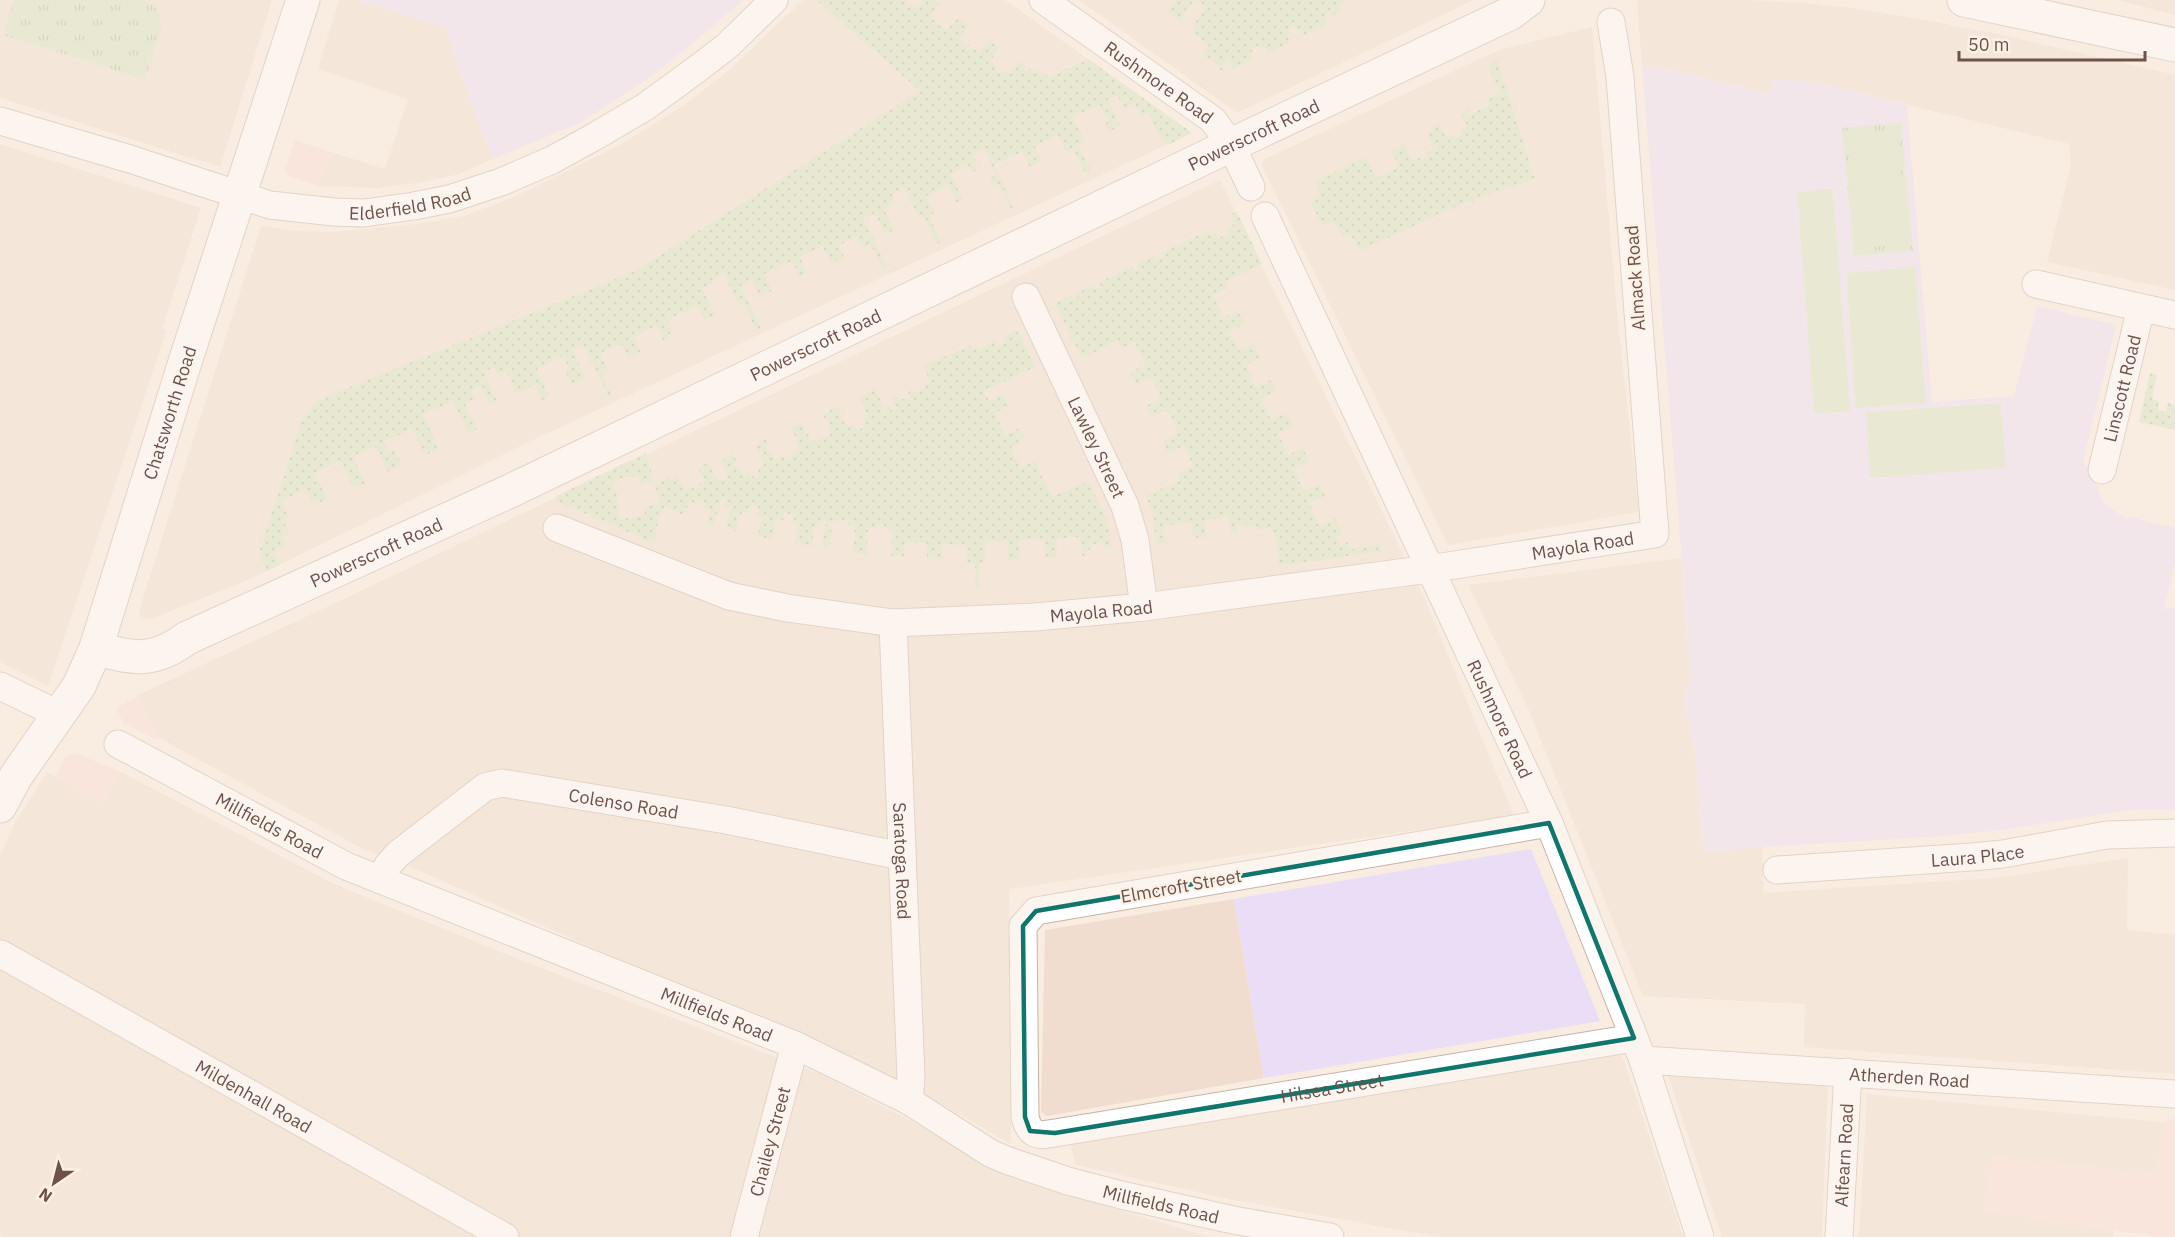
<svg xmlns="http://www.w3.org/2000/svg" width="2175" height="1237" font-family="'IBM Plex Sans',sans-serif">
  <defs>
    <pattern id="grass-dots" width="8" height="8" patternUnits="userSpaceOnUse" patternTransform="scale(1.5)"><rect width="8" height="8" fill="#d5e5c1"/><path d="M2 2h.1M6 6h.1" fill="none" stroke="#b1bc9f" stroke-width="1.8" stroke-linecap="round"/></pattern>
    <pattern id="park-tufts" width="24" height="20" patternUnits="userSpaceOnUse" patternTransform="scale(1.5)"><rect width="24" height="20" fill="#d5e5c1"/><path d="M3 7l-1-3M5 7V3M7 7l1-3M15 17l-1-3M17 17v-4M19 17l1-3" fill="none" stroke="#b1bc9f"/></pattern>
  </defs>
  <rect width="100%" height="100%" fill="#f9ece1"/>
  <path fill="#f0ddd0" d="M0 0H272L220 167 0 98Z
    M339 0H358L446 27 458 66 493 159 459 174 417 183 376 188 318 186 331 152 385 169 408 99 318 69Z
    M803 0H1005L1192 133 533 440 257 576 154 618 141 619 139 611 261 226 296 231 334 232 417 224 463 216 510 199 618 146 683 106 727 72Z
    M1079 0H1474L1237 113Z
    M1637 0H1744L1805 3 1868 10 1989 32 2175 75V290L2047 262 2071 165 2069 144 1814 82 1769 94 1658 67 1657 69 1642 66Z
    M2117 0H2175V15Z
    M1592 27 1618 322 1639 512 1448 545 1262 166 1263 160 1499 50Z
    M0 144 201 208 162 329H167L48 686 0 662Z
    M1220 180 1424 597 1514 816 1009 889 1011 1144 939 1103 418 870 365 850 159 738 136 696 346 598Z
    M1681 558 1691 677 1684 700 1695 753 1704 852 1763 847V893L1995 878 2128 858 2127 930 2175 935V1074L1804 1047 1805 1004 1643 996 1528 708 1468 585Z
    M119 771 334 884 523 961 818 1073 913 1122 991 1168 1009 1176 1037 1186 1210 1237H5L0 1234V855L16 821 47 772 102 803Z
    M1234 899 1264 1078 1047 1116 1041 1112 1045 930Z
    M1621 1052 1683 1237H1439L1234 1200 1076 1165 1070 1144Z
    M1667 1073 1828 1081 1822 1237H1722Z
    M1867 1094 2161 1122 2162 1125 2159 1159 2154 1173 1992 1158 2086 1225 2114 1230 2113 1237H1859Z"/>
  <path fill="#f9dbd5" d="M295 140 331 152 318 186 289 176 285 170Z
    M137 697 142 707 159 738 156 739 124 724 116 708Z
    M75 753 119 771 102 803 56 777 65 757Z
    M2175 1119V1237H2159L1984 1211 1992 1158 2154 1173 2159 1159 2162 1125 2161 1122Z"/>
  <path fill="#e9def5" d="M358 0H744L671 61 643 82 581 122 493 159 458 66 446 28Z
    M1642 66 1656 69 1657 67 1768 94 1773 79 1814 82 1907 105 1932 402 2014 396 2037 306 2116 325 2083 463 2091 470 2103 502 2126 519 2130 517 2175 528V562L2164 609 2175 608V810H2130L2002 830 1932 837 1763 847 1704 853 1695 753 1684 700 1691 676Z
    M1531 849 1600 1021 1264 1078 1234 899Z"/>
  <path fill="url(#grass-dots)" d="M816 0H906L905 4 909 7 911 4 917 8 923 0H934L939 3 930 17 947 30 957 17 969 25 960 39 969 45 967 49 970 51 973 48 979 53 989 40 1000 47 990 61 997 66 995 69 1000 73 1002 70 1009 74 1018 61 1026 67 1025 69 1027 71 1031 68 1038 73 1040 71 1049 77 1088 59 1192 133 1168 145 1160 138 1148 113 1141 116 1134 103 1124 108 1117 95 1108 99 1120 126 1108 132 1104 124 1108 122 1099 105 1073 117 1085 142 1079 145 1091 171 1085 174 1072 148 1065 151 1058 135 1035 146 1042 162 1030 168 1022 152 994 165 1014 208 1011 209 999 184 992 186 989 179 996 175 984 149 972 154 979 169 971 173 968 165 951 174 963 200 957 203 948 186 926 196 934 213 929 216 941 242 937 244 924 217 919 218 904 188 892 194 895 203 884 209 894 230 885 234 875 213 864 219 887 268 883 269 871 245 863 248 857 237 839 245 844 257 831 264 822 246 800 257 807 273 800 277 792 261 764 274 772 291 760 297 752 280 741 285 761 329 756 331 744 304 739 306 724 274 712 280V283L702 288 715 315 704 320 697 306 668 320 674 332 667 335 669 340 664 342 656 326 634 337 641 352 628 358 621 344 600 353 608 371 602 374 613 398 610 400 583 345 573 350 586 379 572 385 565 370 569 368 563 356 537 369 550 397 542 400 535 385 516 393 506 371 498 375 494 367 484 372 497 401 490 404 482 386 471 391 475 399 465 404 477 430 469 434 452 400 445 405 423 414 439 449 425 455 412 429 384 442 388 451 394 449 402 465 388 472 375 446 353 457 365 483 354 488 340 460 315 473 327 499 313 505 306 489 282 501 289 517 283 520 289 533 283 536 287 545 274 551 280 565 267 571 259 553 302 418 316 401 635 271 920 91Z
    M1176 0H1194L1180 21 1168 12Z
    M1197 0H1344L1345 4 1339 7 1341 12 1332 16 1329 11 1325 14 1327 24 1304 36 1301 29 1297 31 1295 27 1289 30 1290 34 1287 36 1290 42 1268 53 1266 47 1261 49 1260 45 1252 48 1254 52 1251 54 1253 59 1233 69 1228 59 1225 61 1226 63 1222 65 1225 72 1223 74 1212 57 1209 59 1202 54 1209 45 1193 33 1196 29 1193 26 1206 7Z
    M1497 59 1535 179 1460 205 1359 251 1351 235 1343 238 1336 224 1334 225 1332 222 1322 226 1310 201 1314 200 1313 197 1320 194 1314 181 1366 157 1376 178 1399 167 1391 150 1404 144 1412 160 1419 157 1421 160 1428 156 1426 153 1434 149 1426 133 1433 130 1432 127 1440 123 1447 137 1453 135 1455 138 1462 135 1461 130 1467 127 1461 114 1467 111 1469 115 1489 105 1487 100 1500 93 1488 67Z
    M1237 212 1262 264 1225 282 1228 288 1213 295 1224 317 1238 311 1245 324 1230 331 1239 351 1254 344 1261 358 1246 365 1256 387 1271 380 1276 391 1261 399 1271 420 1287 413 1293 426 1278 433 1288 455 1303 448 1309 462 1294 469 1304 491 1320 484 1325 496 1309 503 1320 526 1336 519 1343 533 1336 537 1340 546 1347 542 1351 549 1373 546 1379 543 1383 551 1279 566 1275 535 1271 528 1256 530 1255 526 1246 527V524L1237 525 1238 533 1231 534 1228 517 1204 520 1206 537 1194 539 1191 522 1164 526 1166 543 1156 544 1153 515 1146 496 1180 480 1178 474 1193 466 1184 446 1168 453 1163 441 1178 433 1167 410 1151 417 1146 406 1161 398 1151 378 1136 384 1130 372 1145 365 1135 342 1122 348 1118 340 1081 359 1055 303 1071 295 1073 299 1078 297 1076 293 1094 285 1097 289 1101 286 1099 282 1132 267 1134 270 1138 269 1137 264 1154 256 1156 260 1162 257 1160 253 1207 231 1210 236 1216 233 1218 238 1229 233 1227 228 1235 224 1231 214Z
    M1017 330 1035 367 984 391 989 401 1003 394 1009 406 995 413 1005 435 1019 428 1025 440 1011 447 1020 468 1035 461 1052 497 1088 481 1108 522 1112 548 1104 549 1103 543 1092 544V549L1087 550V555L1082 556 1080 537 1056 539 1057 557 1045 558 1044 539 1019 540 1020 559 1008 560 1007 541 985 542V562L979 563 980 590H976L975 563H967V546L942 544V560L927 559V543L905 542 904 557 891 556 892 530 884 529V525L876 524V528H868L866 555 853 553 855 526 847 524V520H839L838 523H832L830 548 822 547 826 521H821L820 528 814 527 812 546 795 543 798 524 792 523 793 515 784 513 783 521 776 520 772 540 758 536 762 517 757 516 759 508 750 505 748 513 742 512 736 531 725 527 731 509 724 506 726 500 722 498 713 527 706 525 711 510 704 508 705 504 698 502 697 505 689 502 684 515 664 507 655 533 657 534 654 543 558 502 556 496 646 453 654 481 640 484 638 476 615 479 613 489 616 490 619 509 617 511 621 519 645 515 644 507 660 504 655 485 669 477 670 480 677 476 685 490 692 486 694 489 699 487 698 484 705 481 698 468 708 463 718 480H724L727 476 720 461 733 454 736 460 734 464 736 467 740 468 743 475 749 472 754 478 759 476 758 468 764 465 760 456 762 454 761 450H757L755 444 766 439 768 444 766 446 768 452 771 451 775 460 784 456 785 460 792 457 791 453 799 449 795 440 797 439 790 428 802 423 805 435 808 434 812 442 831 434 828 426 830 424 827 417 824 418 822 414 838 406 847 426 853 424 858 430 864 427 863 424 866 423 864 419 868 417 859 397 875 389 885 409 890 407 892 411 896 408 892 399 899 396 901 400 910 396 908 392 913 389 915 393 925 388 924 385 930 381 923 366 971 345 972 348 978 346 980 349 993 341 996 346 1006 342 1003 336Z
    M2150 373 2157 375 2152 399 2159 401 2158 410 2166 412 2168 403 2175 405V430L2139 422Z"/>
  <path fill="url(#park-tufts)" d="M14 0H142C156 4 160 12 162 26L145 80 3 35Z
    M1901 123 1913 251 1854 256 1842 128Z"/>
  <path fill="#d5e5c1" d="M1897 132 1907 244 1857 248 1848 136Z
    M1833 189 1850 411 1814 414 1797 192Z
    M1915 267 1926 403 1856 408 1846 273Z
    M2001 403 2006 468 1870 478 1866 412Z"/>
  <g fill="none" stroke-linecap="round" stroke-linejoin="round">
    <g stroke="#c8b3a9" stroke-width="29">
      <g id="minor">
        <path id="s1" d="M1043 0 1213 120 1231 145 1251 187"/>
        <path id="s2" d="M0 121 130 159 270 205 334 212 364 213 414 206 449 199 501 182 552 160 592 138 645 107 697 69 727 46 774 0"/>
        <path id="s3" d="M1265 216 1549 823 1643 1060 1700 1237"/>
        <path d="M2036 284 2175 315"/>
        <path id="s4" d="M1026 297 1125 506 1135 540 1144 607"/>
        <path id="s5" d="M2102 470 2141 308"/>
        <path id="s6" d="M557 528 729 596 787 608 893 623 1035 617 1144 607 1429 569 1655 534 1620 77 1611 22"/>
        <path id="s7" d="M893 623 911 1078 909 1101"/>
        <path d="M0 686 60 715"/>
        <path id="s8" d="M118 744 346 866 795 1045 909 1101 990 1153 1006 1160 1068 1181 1121 1195 1233 1220 1330 1237"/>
        <path id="s9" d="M1549 823 1036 911 1023 926 1025 1117C1030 1136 1037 1136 1055 1133L1634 1038"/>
        <path id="s10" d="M1777 870 1971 857 2003 854 2107 835 2175 833"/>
        <path id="s11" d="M381 880 388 865 398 854 485 787 502 783 726 820 901 856"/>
        <path id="s12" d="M1 954 505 1237"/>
        <path id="s13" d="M1643 1060 2175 1094"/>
        <path id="s14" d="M744 1237 795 1045"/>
        <path id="s15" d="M1839 1237 1848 1072"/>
      </g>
    </g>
    <g stroke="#c8b3a9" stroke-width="35">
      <g id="tertiary">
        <path d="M1964 0 2175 45"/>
        <path id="s16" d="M96 648C133 660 155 662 187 638L508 492 1231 145 1511 13 1528 0"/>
        <path id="s17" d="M0 806 16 776 79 686 96 648 185 362 303 0"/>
      </g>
    </g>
    <use href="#minor" stroke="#fff" stroke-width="27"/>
    <use href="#tertiary" stroke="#fff" stroke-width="33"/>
  </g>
  <path d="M0 0H2175V1237H0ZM1549 823 1634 1038 1055 1133 1030 1131 1025 1117 1023 926 1036 911Z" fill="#f9ece1" fill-opacity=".55" fill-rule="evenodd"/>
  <path fill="none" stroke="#0f766e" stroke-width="4.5" stroke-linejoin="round" d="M1549 823 1634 1038 1055 1133 1030 1131 1025 1117 1023 926 1036 911Z"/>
  <g text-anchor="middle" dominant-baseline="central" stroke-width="4.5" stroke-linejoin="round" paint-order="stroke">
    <g font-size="18" fill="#6e524a" stroke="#fdf1e6">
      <text stroke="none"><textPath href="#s1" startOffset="142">Rushmore Road</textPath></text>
      <text stroke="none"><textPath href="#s16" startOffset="1276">Powerscroft Road</textPath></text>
      <text stroke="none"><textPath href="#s2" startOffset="424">Elderfield Road</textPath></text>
      <text transform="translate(1635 278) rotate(-94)">Almack Road</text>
      <text stroke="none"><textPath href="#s16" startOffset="790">Powerscroft Road</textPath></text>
      <text stroke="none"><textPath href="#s5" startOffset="84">Linscott Road</textPath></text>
      <text stroke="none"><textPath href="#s17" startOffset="432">Chatsworth Road</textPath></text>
      <text stroke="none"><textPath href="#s4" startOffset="166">Lawley Street</textPath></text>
      <text stroke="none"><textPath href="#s6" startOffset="1046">Mayola Road</textPath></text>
      <text stroke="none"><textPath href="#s16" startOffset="304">Powerscroft Road</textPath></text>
      <text stroke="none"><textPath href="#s6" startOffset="560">Mayola Road</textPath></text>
      <text stroke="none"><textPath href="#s3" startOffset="555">Rushmore Road</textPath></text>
      <text stroke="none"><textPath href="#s11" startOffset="282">Colenso Road</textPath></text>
      <text stroke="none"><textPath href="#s8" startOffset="172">Millfields Road</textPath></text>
      <text stroke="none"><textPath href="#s10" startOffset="201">Laura Place</textPath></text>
      <text stroke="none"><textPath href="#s7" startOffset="238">Saratoga Road</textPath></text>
      <text transform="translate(1181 886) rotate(-10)">Elmcroft Street</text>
      <text stroke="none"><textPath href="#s8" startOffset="658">Millfields Road</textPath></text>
      <text stroke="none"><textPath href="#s13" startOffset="267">Atherden Road</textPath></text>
      <text stroke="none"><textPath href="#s9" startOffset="1052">Hilsea Street</textPath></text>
      <text stroke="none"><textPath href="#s12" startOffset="290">Mildenhall Road</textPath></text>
      <text stroke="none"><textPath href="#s14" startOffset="99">Chailey Street</textPath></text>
      <text stroke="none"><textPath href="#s15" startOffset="82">Alfearn Road</textPath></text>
      <text stroke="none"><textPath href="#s8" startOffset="1144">Millfields Road</textPath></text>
    </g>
  </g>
  <g transform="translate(54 1183) rotate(215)" stroke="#fdf1e6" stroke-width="4.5" paint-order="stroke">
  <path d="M0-4.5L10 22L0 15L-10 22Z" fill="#6e524a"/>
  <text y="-9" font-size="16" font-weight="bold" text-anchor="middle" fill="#6e524a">N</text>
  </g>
  <path d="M1959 51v9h186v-9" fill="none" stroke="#6e524a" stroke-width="3"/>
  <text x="1968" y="51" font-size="18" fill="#6e524a" stroke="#fdf1e6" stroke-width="4.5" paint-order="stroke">50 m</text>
</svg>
